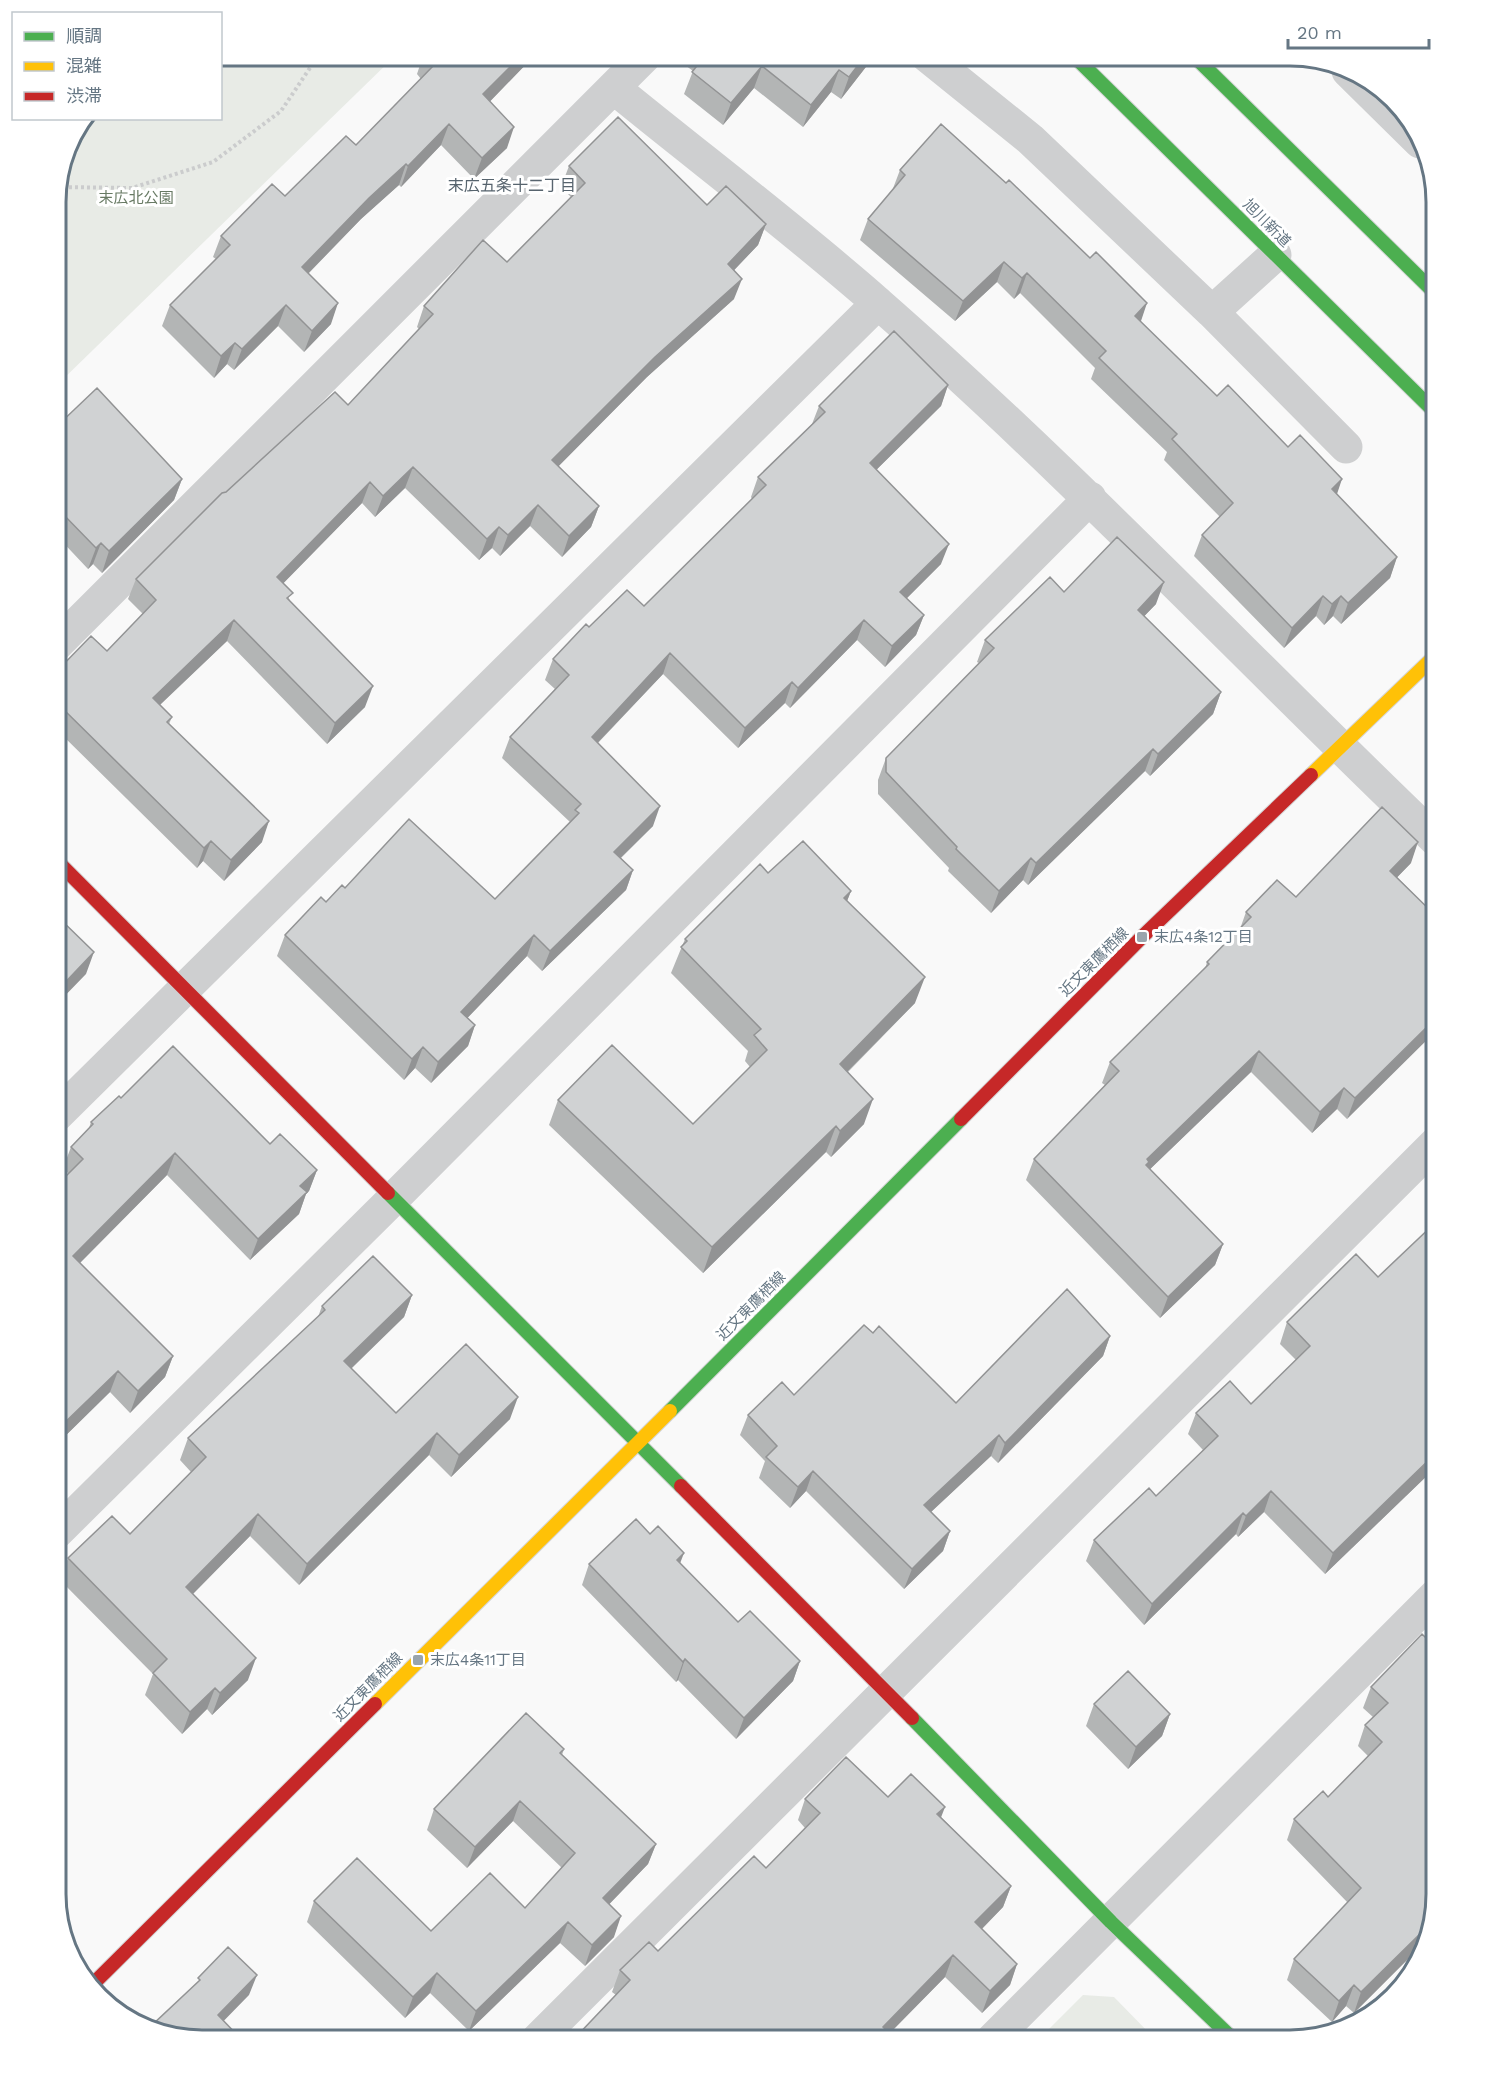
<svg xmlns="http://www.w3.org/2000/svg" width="1492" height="2096" font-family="'Work Sans','Noto Sans JP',sans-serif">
  <rect width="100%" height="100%" fill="#f9f9f9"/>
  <path fill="#e8ebe6" d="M221 56H395L56 386V192L70 138 85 119 220 118Z
    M1083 1995 1114 1997 1156 2040H1038Z"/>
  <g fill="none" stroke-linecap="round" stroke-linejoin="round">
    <g stroke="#d5d6d7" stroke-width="16">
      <path id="fast" d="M1074 56 1436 413
        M1194 56 1436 294
        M388 1193 681 1486
        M670 1411 961 1119
        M912 1718 1111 1922 1234 2040"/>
    </g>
    <g stroke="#d5d6d7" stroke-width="16">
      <path id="slow" d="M1311 775 1436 655
        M375 1704 670 1411"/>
    </g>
    <g stroke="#d5d6d7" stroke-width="16">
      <path id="jam" d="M56 860 388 1193
        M961 1119 1142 937 1311 775
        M681 1486 912 1718
        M92 1985 375 1704"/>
    </g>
    <path stroke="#cbcccd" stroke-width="4" stroke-dasharray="3 3" stroke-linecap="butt" d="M57 187 132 188 213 162 281 111 318 56
      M1428 472 1436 519"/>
    <path stroke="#cecfd0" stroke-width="33" d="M927 56 1030 139 1212 312 1346 447
      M1348 71 1420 142
      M614 88C702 160 794 229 879 304 1073 474 1250 662 1436 840
      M1212 312 1275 255
      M56 645 645 56
      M56 1116 878 303
      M56 1533 393 1199 1090 498
      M537 2040 1436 1143
      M992 2040 1436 1595"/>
    <use href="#fast" stroke="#4caf50" stroke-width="14"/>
    <use href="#slow" stroke="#ffc107" stroke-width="14"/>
    <use href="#jam" stroke="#c62828" stroke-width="14"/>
  </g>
  <path fill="#b3b5b5" d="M423 56H534L490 101 507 148 474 179 441 145 401 187 399 185 361 219 308 274 331 324 304 352 278 326 234 370 227 364 214 378 162 326 170 305 216 259 213 257 221 236 285 196 356 145 421 79 417 74Z
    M678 56H872L869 63 841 99 831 92 803 127 754 88 723 125 684 94 693 71 677 59Z
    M569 166 707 205 766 224 758 245 734 270V299L647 377 558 466 599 506 591 527 562 557 530 526 500 556 492 548 479 560 405 488 375 517 362 503 283 583 290 601 365 707 327 744 227 641 160 705 172 717 169 724 262 842 224 881 203 861 197 868 56 729V672L107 651 143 614 128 599 136 579 226 492 348 405 419 329 417 327 424 306 507 262 571 197 561 187Z
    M900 170 1141 322 1217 396 1288 447 1337 495 1397 557 1390 578 1341 624 1333 616 1324 625 1316 616 1284 648 1194 556 1202 535 1220 517 1164 460 1167 452 1091 379 1095 368 1020 293 1014 299 997 282 955 321 860 240 868 219 892 191Z
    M948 385 941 406 876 470 941 564 906 599 924 615 916 635 885 667 857 640 790 708 785 703 738 748 663 674 598 743 653 826 621 858 633 870 626 890 542 971 527 956 467 1018 475 1025 468 1046 431 1083 415 1068 404 1080 277 956 285 935 326 902 345 888 495 899 570 822 502 758 510 737 555 689 545 680 553 659 589 627 644 606 752 499 751 497 758 477 812 424 819 406Z
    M56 427 182 479 174 500 102 573 93 564 88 569 56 535Z
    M1064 592 1156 604 1144 616 1221 692 1213 714 1150 776 1145 771 1028 885 1023 880 991 913 948 871 949 868 878 794V780L886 758 979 663 977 662 985 640Z
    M1411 863 1397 877 1437 917 1347 1119 1337 1109 1312 1133 1251 1072 1150 1169 1223 1244 1215 1265 1160 1318 1026 1180 1034 1159 1105 1085 1102 1083 1110 1062 1205 969 1207 962 1240 929 1246 912Z
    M768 873 851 891 847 901 915 1003 848 1072 864 1124 831 1157 826 1152 703 1273 549 1125 558 1100 693 1124 750 1067 745 1061 748 1051 671 973 685 939Z
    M121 1098 270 1144 317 1170 309 1191 306 1194 299 1214 250 1260 167 1175 80 1263 173 1356 165 1377 130 1413 110 1392 56 1445 68 1173 63 1168 71 1147 89 1128 91 1122Z
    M1436 1222V1473L1433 1470 1325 1574 1264 1512 1238 1537 1236 1534 1144 1625 1086 1561 1094 1540 1156 1496 1203 1450 1188 1434 1196 1413 1251 1404 1296 1360 1280 1344 1287 1322 1378 1277Z
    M412 1295 404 1317 351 1369 396 1413 510 1419 451 1477 429 1455 299 1585 250 1536 193 1594 248 1680 212 1715 207 1709 182 1734 145 1695 153 1674 60 1580 68 1558 130 1534 191 1472 180 1460 188 1438 318 1317 322 1306Z
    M873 1333 956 1403 1110 1336 1103 1356 998 1463 991 1456 931 1512 950 1531 943 1551 904 1589 806 1491 790 1508 759 1478 765 1461 740 1435 748 1415 794 1395Z
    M650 1534 738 1622 800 1661 793 1681 736 1739 678 1680 676 1682 582 1585 589 1564Z
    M1422 1634 1436 1894 1423 1944 1354 2013 1346 2006 1332 2022 1287 1980 1294 1959 1348 1903 1287 1840 1294 1819 1328 1797 1368 1756 1358 1746 1365 1725 1373 1717 1363 1708 1371 1687Z
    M1094 1704 1170 1714 1162 1736 1128 1769 1086 1726Z
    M564 1749 562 1755 656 1844 648 1864 609 1904 614 1937 585 1966 560 1943 469 2031 430 1993 405 2018 307 1922 314 1901 431 1931 525 1908 562 1868 513 1821 467 1868 427 1830 434 1809Z
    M888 1797 941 1817 1011 1886 1003 1907 982 1929 1017 1964 1010 1985 982 2013 945 1977 887 2036 616 1995 612 1992 620 1970 658 1951 766 1868 805 1828 798 1820 805 1799Z"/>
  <path fill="#929394" d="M521 56H534L476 116 483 94Z
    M865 56H872L869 63 841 99 849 77Z
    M762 66 754 88 723 125 731 103Z
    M839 70 831 92 803 127 811 105Z
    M449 124 441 145 401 187 408 166Z
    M514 127 507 148 474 179 482 158Z
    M406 164 399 185 361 219 294 288 302 267 369 198Z
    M766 224 758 245 720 285 728 264Z
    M1004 262 997 282 955 321 963 301Z
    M1027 273 1020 293 1014 299 1022 278Z
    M742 279 734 299 647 377 544 481 552 460 655 357Z
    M338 303 331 324 304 352 312 331Z
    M1147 303 1140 324 1135 316Z
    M286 305 278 326 234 370 242 349Z
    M235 343 227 364 214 378 221 356Z
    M948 385 941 406 862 484 870 463Z
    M413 467 405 488 375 517 383 496Z
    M182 479 174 500 102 573 109 551Z
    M1342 479 1335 500 1332 489Z
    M370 482 362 503 270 597 277 577Z
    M538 505 530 526 500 556 508 535Z
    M599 506 591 527 562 557 569 536Z
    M61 512 56 527V517Z
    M499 527 492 548 479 560 487 539Z
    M101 543 93 564 88 569 96 548Z
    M949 544 941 564 892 613 900 592Z
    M1397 557 1390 578 1341 624 1348 603Z
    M1164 582 1156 604 1130 631 1138 610Z
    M1323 596 1316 616 1284 648 1292 628Z
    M1341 596 1333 616 1324 625 1332 604Z
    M924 615 916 635 885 667 892 646Z
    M234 620 227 641 146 718 153 698Z
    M864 620 857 640 790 708 798 688Z
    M670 653 663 674 584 757 592 737Z
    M792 682 785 703 738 748 745 728Z
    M373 686 365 707 327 744 335 723Z
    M1221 692 1213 714 1150 776 1158 754Z
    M1153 749 1145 771 1028 885 1036 863Z
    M660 806 653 826 606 872 614 852Z
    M269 821 262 842 224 881 231 860Z
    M211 841 203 861 197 868 204 848Z
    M1418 842 1411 863 1383 892 1390 871Z
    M1031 858 1023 880 991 913 999 891Z
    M633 870 626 890 542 971 550 951Z
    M851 891 841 916 844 898Z
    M534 935 527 956 454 1032 461 1012Z
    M94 952 86 974 56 1005V992Z
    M925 977 915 1003 830 1089 840 1064Z
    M1436 1018V1031L1347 1119 1355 1098Z
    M475 1025 468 1046 431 1083 438 1062Z
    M423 1047 415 1068 404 1080 412 1059Z
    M1259 1051 1251 1072 1144 1175 1147 1159Z
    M1344 1088 1337 1109 1312 1133 1320 1112Z
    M873 1099 864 1124 831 1157 840 1131Z
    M836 1126 826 1152 703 1273 712 1247Z
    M175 1153 167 1175 65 1278 73 1256Z
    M317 1170 309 1191 306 1194 299 1214 250 1260 258 1239 300 1186Z
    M1223 1244 1215 1265 1160 1318 1168 1297Z
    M412 1295 404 1317 336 1383 344 1361Z
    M1110 1336 1103 1356 998 1463 1005 1443Z
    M173 1356 165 1377 130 1413 138 1391Z
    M118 1371 110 1392 56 1445V1431Z
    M518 1397 510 1419 451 1477 459 1455Z
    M437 1433 429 1455 299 1585 307 1564Z
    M999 1435 991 1456 917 1525 924 1505Z
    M1436 1453V1460L1433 1470 1325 1574 1333 1553Z
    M813 1471 806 1491 790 1508 798 1487Z
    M1271 1491 1264 1512 1238 1537 1246 1516Z
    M1243 1513 1236 1534 1144 1625 1152 1604Z
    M258 1514 250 1536 178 1609 186 1587Z
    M950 1531 943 1551 904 1589 912 1569Z
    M684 1553 676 1574 677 1560Z
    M256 1658 248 1680 212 1715 220 1693Z
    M685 1659 678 1680 676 1682 683 1662Z
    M800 1661 793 1681 736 1739 744 1718Z
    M215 1688 207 1709 182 1734 190 1712Z
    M1170 1714 1162 1736 1128 1769 1136 1747Z
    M520 1801 513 1821 467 1868 475 1847Z
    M945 1807 937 1828V1814Z
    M656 1844 648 1864 595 1919 603 1898Z
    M1011 1886 1003 1907 968 1943 975 1922Z
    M621 1916 614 1937 585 1966 592 1945Z
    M568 1922 560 1943 469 2031 476 2011Z
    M1428 1926 1423 1944 1354 2013 1361 1992Z
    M953 1955 945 1977 887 2036 885 2040H878L883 2027Z
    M1017 1964 1010 1985 982 2013 990 1991Z
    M437 1973 430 1993 405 2018 413 1997Z
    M257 1975 249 1995 210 2035 218 2015Z
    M1354 1985 1346 2006 1332 2022 1339 2001Z"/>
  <path fill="#d0d2d3" stroke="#929394" stroke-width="1.5" d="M427 56H521L483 94 514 127 482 158 449 124 408 166 406 164 369 198 302 267 338 303 312 331 286 305 242 349 235 343 221 356 170 305 230 245 221 236 272 184 285 196 346 136 356 145 435 64Z
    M705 56H865L849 77 839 70 811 105 762 66 731 103 692 72Z
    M618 117 707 205 726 186 766 224 728 264 742 279 655 357 552 460 599 506 569 536 538 505 508 535 499 527 487 539 413 467 383 496 370 482 277 577 293 593 287 598 373 686 335 723 234 620 153 698 172 717 167 722 269 821 231 860 211 841 204 848 56 702V672L91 636 107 651 156 600 136 579 222 493 226 492 335 392 348 405 433 314 424 306 483 240 507 262 585 183 569 166Z
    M941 124 1006 183 1009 180 1090 258 1096 252 1147 303 1135 316 1217 396 1228 385 1288 447 1300 435 1342 479 1332 489 1397 557 1348 603 1341 596 1332 604 1323 596 1292 628 1202 535 1233 503 1172 439 1177 434 1099 358 1106 351 1027 273 1022 278 1004 262 963 301 868 219 905 175 900 170Z
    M894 331 948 385 870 463 949 544 900 592 924 615 892 646 864 620 798 688 792 682 745 728 670 653 592 737 660 806 614 852 633 870 550 951 534 935 461 1012 475 1025 438 1062 423 1047 412 1059 285 935 321 897 326 902 342 885 345 888 409 819 495 899 579 813 575 810 581 804 510 737 569 675 553 659 586 624 589 627 627 590 644 606 766 485 758 477 825 412 819 406Z
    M97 388 182 479 109 551 101 543 96 548 61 512 56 517V427Z
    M1117 537 1164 582 1138 610 1221 692 1158 754 1153 749 1036 863 1031 858 999 891 956 849 957 847 886 772V758L994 648 985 640 1050 577 1064 592Z
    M1382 807 1418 842 1390 871 1437 917 1436 1018 1355 1098 1344 1088 1320 1112 1259 1051 1147 1159 1149 1162 1146 1165 1223 1244 1168 1297 1034 1159 1119 1071 1110 1062 1209 964 1207 962 1251 917 1246 912 1277 880 1296 897Z
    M803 841 851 891 844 898 925 977 840 1064 873 1099 840 1131 836 1126 712 1247 558 1100 612 1045 693 1124 767 1050 754 1035 761 1029 681 947 687 941 685 939 760 864 768 873Z
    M56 915 94 952 56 992Z
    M173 1046 270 1144 280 1134 317 1170 300 1186 307 1192 258 1239 175 1153 73 1256 173 1356 138 1391 118 1371 56 1431V1186L83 1159 71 1147 93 1124 91 1122 119 1096 121 1098Z
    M1436 1222V1453L1333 1553 1271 1491 1246 1516 1243 1513 1152 1604 1094 1540 1149 1488 1156 1496 1218 1436 1196 1413 1230 1381 1251 1404 1310 1346 1287 1322 1356 1254 1378 1277Z
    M373 1256 412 1295 344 1361 396 1413 466 1344 518 1397 459 1455 437 1433 307 1564 258 1514 186 1587 256 1658 220 1693 215 1688 190 1712 153 1673 167 1659 68 1558 112 1516 130 1534 206 1457 188 1438 325 1310 322 1306Z
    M1067 1289 1110 1336 1005 1443 999 1435 924 1505 950 1531 912 1569 813 1471 798 1487 766 1457 777 1446 748 1415 782 1382 794 1395 864 1325 873 1333 879 1326 956 1403Z
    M636 1519 650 1534 658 1526 684 1553 677 1560 738 1622 750 1611 800 1661 744 1718 685 1659 683 1662 589 1564Z
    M1436 1627V1894L1428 1926 1361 1992 1354 1985 1339 2001 1294 1959 1361 1888 1294 1819 1323 1791 1328 1797 1382 1742 1365 1725 1388 1703 1371 1687 1422 1634 1426 1638Z
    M1128 1671 1170 1714 1136 1747 1094 1704Z
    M526 1713 564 1749 560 1753 656 1844 603 1898 621 1916 592 1945 568 1922 476 2011 437 1973 413 1997 314 1901 357 1858 431 1931 490 1873 525 1908 575 1853 520 1801 475 1847 434 1809Z
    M846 1757 888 1797 911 1774 945 1807 937 1814 1011 1886 975 1922 1017 1964 990 1991 953 1955 883 2027 888 2032 881 2040H573L630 1980 620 1970 649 1942 658 1951 754 1856 766 1868 820 1813 805 1799Z
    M228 1947 257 1975 218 2015 242 2040H193L150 2027 200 1980 198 1978Z"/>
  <g fill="#99a4ac" stroke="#fff" stroke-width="2">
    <rect x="1136" y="931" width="12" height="12" rx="3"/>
    <rect x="412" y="1654" width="12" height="12" rx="3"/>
  </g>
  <g text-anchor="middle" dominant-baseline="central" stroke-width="6" stroke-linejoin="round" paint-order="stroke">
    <g font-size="15" fill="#687a64" stroke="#fff">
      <text x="136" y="198">末広北公園</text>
    </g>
    <g font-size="15" fill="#657683" stroke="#fff">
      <text transform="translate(1267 223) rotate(45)">旭川新道</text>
      <text transform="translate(1094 962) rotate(-45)">近文東鷹栖線</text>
      <text transform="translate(751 1306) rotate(-45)">近文東鷹栖線</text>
      <text transform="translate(368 1687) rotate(-45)">近文東鷹栖線</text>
    </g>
    <g font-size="15" fill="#657683" stroke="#fff" text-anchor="start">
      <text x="1154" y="937">末広4条12丁目</text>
      <text x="430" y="1660">末広4条11丁目</text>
    </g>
    <g font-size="16" fill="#57646e" stroke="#fff">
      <text x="512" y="185">末広五条十二丁目</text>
    </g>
  </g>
  <path d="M0 0H1492V2096H0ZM202 66H1290A136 136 0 0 1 1426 202V1894A136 136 0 0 1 1290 2030H202A136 136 0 0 1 66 1894V202A136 136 0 0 1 202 66Z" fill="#fff" fill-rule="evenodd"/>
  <path fill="none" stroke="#657683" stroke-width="3" d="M202 66H1290A136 136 0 0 1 1426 202V1894A136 136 0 0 1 1290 2030H202A136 136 0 0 1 66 1894V202A136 136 0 0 1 202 66Z"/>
  <rect x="12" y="12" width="210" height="108" fill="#ffffff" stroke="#c1c8cd" stroke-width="1.5"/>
  <rect x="24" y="32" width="30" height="9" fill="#4caf50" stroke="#c1c8cd" stroke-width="1.5"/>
  <text x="66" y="42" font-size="18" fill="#657683">順調</text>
  <rect x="24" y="62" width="30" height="9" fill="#ffc107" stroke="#c1c8cd" stroke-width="1.5"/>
  <text x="66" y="72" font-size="18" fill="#657683">混雑</text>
  <rect x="24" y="92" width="30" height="9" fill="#c62828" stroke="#c1c8cd" stroke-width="1.5"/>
  <text x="66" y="102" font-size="18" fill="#657683">渋滞</text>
  <path d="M1288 39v9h141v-9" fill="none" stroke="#657683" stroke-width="3"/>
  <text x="1297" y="39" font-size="18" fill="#657683" stroke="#ffffff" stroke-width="4.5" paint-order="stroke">20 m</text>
</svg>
